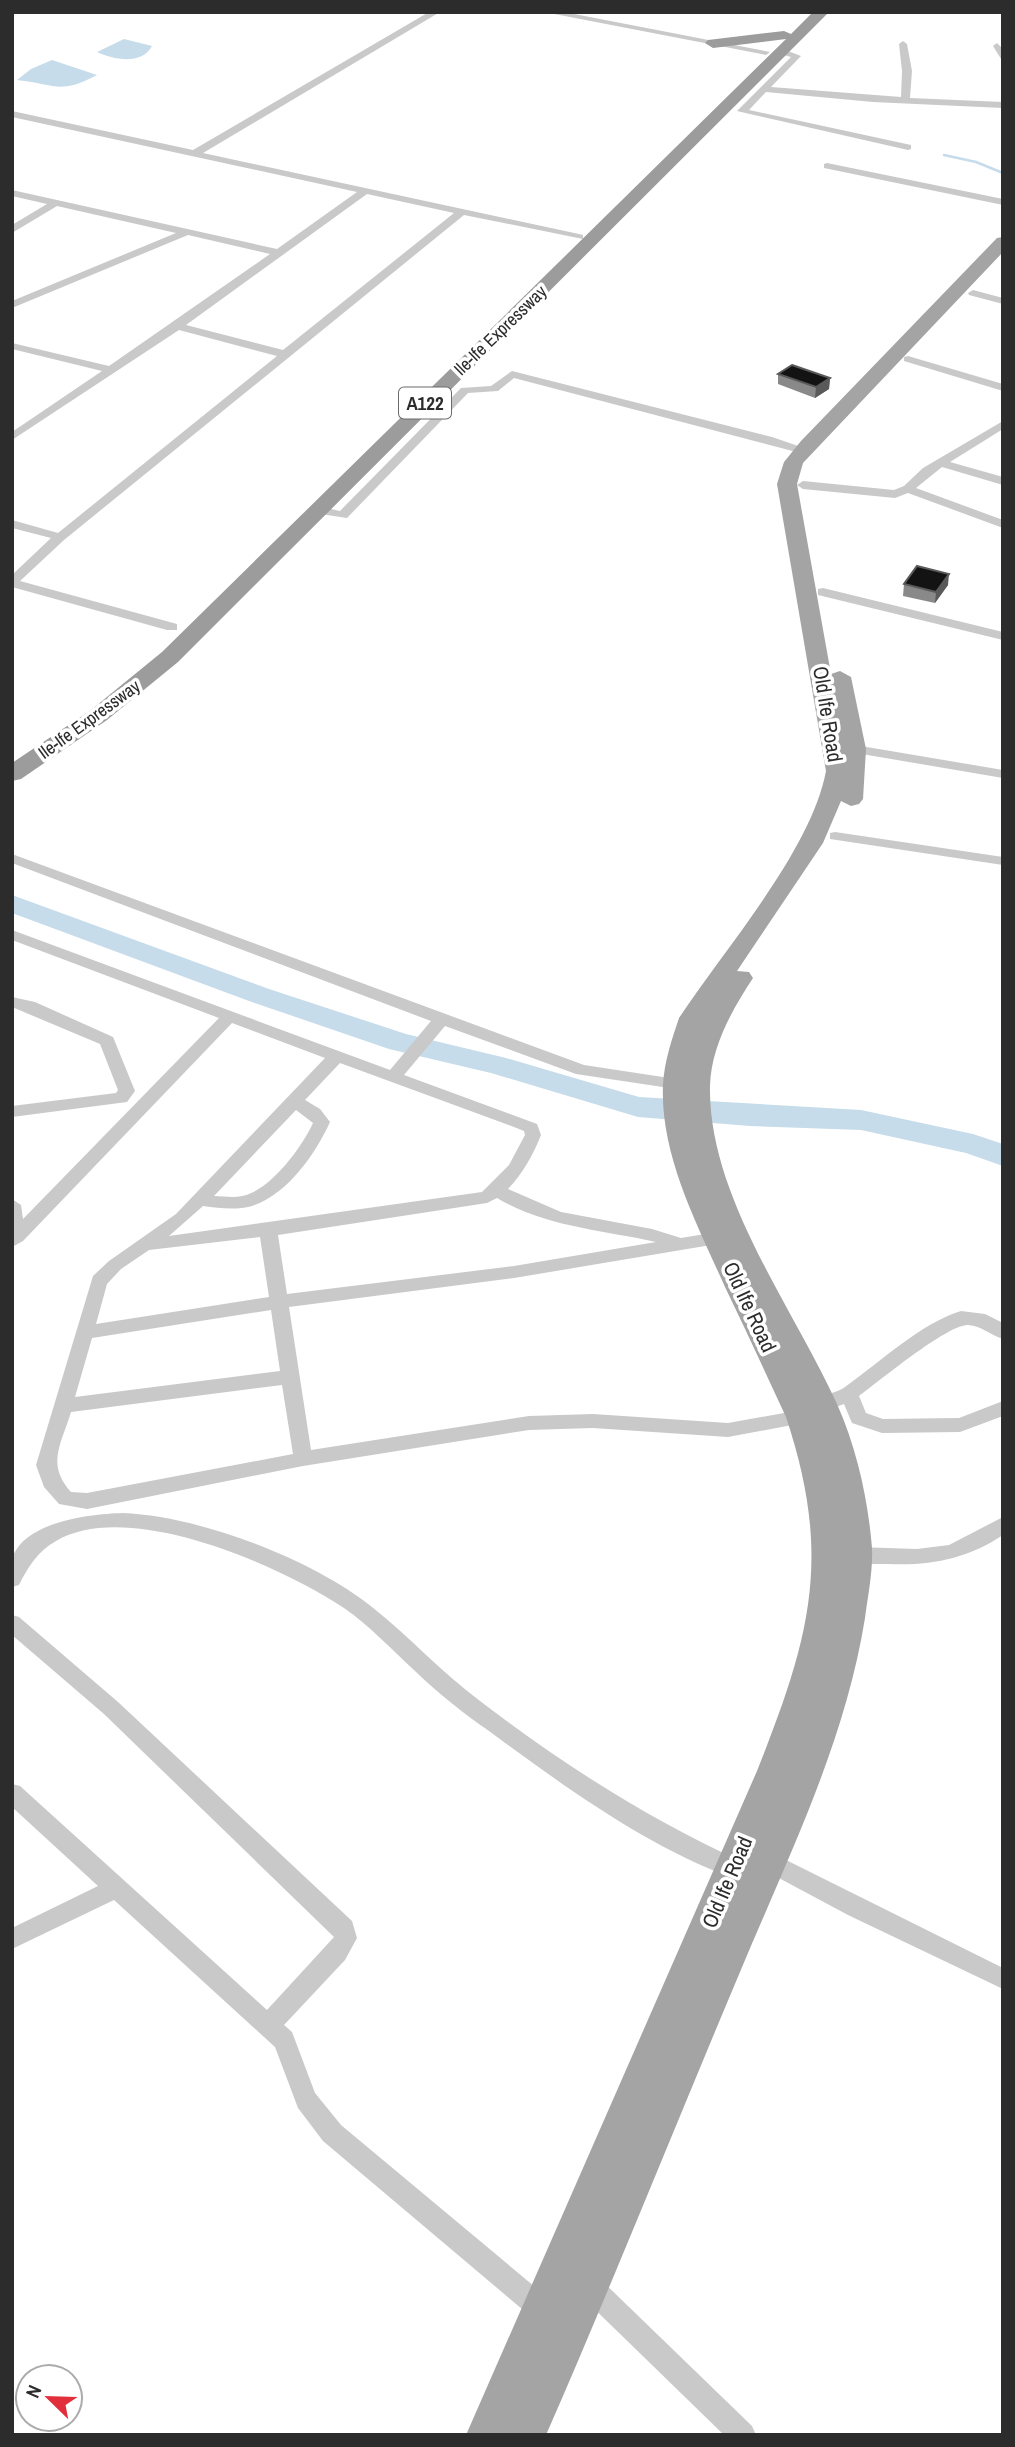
<svg xmlns="http://www.w3.org/2000/svg" width="1015" height="2447" font-family="'Archivo Narrow',sans-serif">
  <rect width="100%" height="100%" fill="#fff"/>
  <path fill="#c6dcea" d="M124 39 152 46C142 65 114 60 97 52Z
    M52 60 97 75C60 95 55 84 17 80L31 69Z"/>
  <g fill="none" stroke-linecap="round" stroke-linejoin="round">
    <path stroke="#c6dcea" stroke-width="2.5" d="M944 155 976 162 1003 173"/>
    <path fill="#c6dcea" fill-rule="evenodd" d="M12 895 269 989 406 1034 506 1058 639 1097 861 1110 973 1134 1003 1144V1166L966 1153 861 1130 750 1126 638 1117 491 1073 389 1049 249 1001 12 913Z"/>
    <path fill="#c9c9c9" fill-rule="evenodd" d="M429 12H440L203 153 579 234 583 235V239L464 215 64 540 20 581 177 624V630H167L12 587V575L51 538 12 528V520L58 533 277 356 179 330 12 440V432L102 371 12 349V343L109 366 270 254 188 235 12 308V301L176 233 57 206 12 233V225L47 204 12 196V190L277 249 357 192 12 117V111L193 150ZM367 194 454 213 283 350 186 325Z
      M544 12H564L770 52 766 55Z
      M903 41 907 44 912 71 910 98 1003 102V108L873 102 766 92 749 110 911 145V149L908 150 737 111 791 57 777 53 780 48 801 56 771 87 901 97 902 71 899 44Z
      M997 43 1003 49V62L993 46Z
      M827 163 1003 199V205L824 168V164Z
      M973 290 1003 298V304L969 295 968 293Z
      M908 356 1003 384V391L904 361V357Z
      M512 371 772 437 810 450 804 454 514 378 498 391 468 393 347 518 314 513 312 510 318 506 340 511 461 388 491 386Z
      M1003 421V429L950 462 1003 477V485L942 467 916 488 1003 520V528L908 493 895 498 803 489 797 485 803 481 894 490 904 486 923 468Z
      M823 588 1003 632V640L818 595V589Z
      M855 745 1003 770V778L850 752 848 749Z
      M835 832 1003 857V865L830 839V833Z
      M12 854 584 1065 676 1079 684 1084 676 1089 576 1074 445 1026 404 1075 537 1124 541 1135C533 1155 523 1173 508 1189L561 1212 652 1229 681 1238 717 1232 726 1238 717 1244 514 1278 289 1307 311 1450 529 1416 593 1414 728 1423 801 1410 808 1412 810 1417 808 1422 728 1437 593 1428 529 1430 303 1466 87 1509 59 1504 44 1487 36 1465 93 1276 109 1261 176 1214 325 1058 232 1023 23 1241 12 1247V1199L21 1205 23 1219 219 1018 12 940V930L390 1070 431 1021 12 863ZM340 1063 514 1127 524 1131 525 1135 509 1165 482 1192 169 1236 203 1206C218 1208 233 1210 248 1207 285 1198 315 1155 330 1122L320 1109 305 1100ZM296 1110 313 1123C302 1147 270 1191 242 1196 233 1198 223 1196 214 1196ZM497 1198C546 1227 602 1230 656 1242L514 1266 287 1294 278 1235 487 1203ZM260 1237 269 1297 96 1324 107 1284 121 1269 149 1250ZM271 1310 280 1371 75 1397 92 1338ZM282 1385 293 1454 87 1493 71 1492C46 1464 61 1445 71 1412Z
      M12 997 35 1002 113 1037 135 1091 127 1102 12 1117V1106L116 1093 118 1090 100 1044 12 1007Z
      M961 1311 985 1314 1003 1323V1339C990 1335 982 1326 968 1325 948 1324 878 1382 859 1396L866 1413 883 1419 959 1418 1003 1401V1416L960 1432 882 1433 852 1423 844 1404 822 1412 815 1410 813 1405C819 1394 836 1394 845 1387 879 1363 921 1323 961 1311Z
      M123 1513C199 1516 312 1559 372 1607 410 1637 441 1672 480 1701 561 1763 648 1819 741 1861L744 1868 741 1875 733 1878C645 1846 564 1786 489 1731 463 1713 438 1693 415 1671 392 1650 370 1626 344 1608 281 1566 128 1498 56 1541 38 1551 28 1567 19 1585L12 1587C12 1579 10 1567 12 1559 24 1521 91 1514 123 1513Z
      M1003 1517V1535C967 1559 930 1566 888 1564 875 1564 862 1565 850 1561L847 1555 850 1549 857 1547 917 1549 949 1545Z
      M12 1615 19 1617 118 1702 352 1921 357 1938 345 1960 284 2025 292 2032 315 2093 341 2125 553 2302 557 2311 553 2320 544 2324 535 2320 323 2141 298 2108 275 2047 114 1900 12 1949V1928L98 1886 12 1807V1784L20 1786 267 2010 334 1937 104 1714 12 1635Z
      M768 1851 1003 1968V1989L848 1915 760 1868 757 1861 760 1854Z
      M588 2272 597 2276 752 2426 756 2435H724L579 2294 575 2285 579 2276Z"/>
    <path fill="#a4a4a4" fill-rule="evenodd" d="M1003 237V252L803 463 797 484 831 674 840 671 851 677 866 749 863 799 859 804 851 806 841 801 823 843 737 971 749 972 753 978C732 1010 711 1047 710 1086 708 1196 793 1307 837 1404 857 1449 868 1499 872 1548 873 1571 868 1595 865 1618 845 1743 788 1857 740 1972 675 2126 613 2282 546 2435H466L757 1771C810 1638 833 1558 786 1417 766 1374 746 1330 725 1287 697 1224 660 1155 663 1085 664 1062 672 1039 679 1018 725 948 811 851 826 771L777 484 784 462 801 441 997 238Z"/>
    <path fill="#9c9c9c" fill-rule="evenodd" d="M813 12H829L178 662 107 720 21 779 12 781V763L91 710 162 652 786 39 713 48 705 43 708 40 784 31 791 34Z"/>
  </g>
  <path fill="#898989" d="M778 374 830 378 829 389 815 398 778 384Z
    M904 584 948 585 935 603 903 596Z"/>
  <path fill="#5a5a5a" d="M830 378 829 389 815 398 816 387Z
    M949 574 948 585 935 603 936 592Z"/>
  <path fill="#131313" stroke="#5a5a5a" stroke-width="2" d="M792 365 830 378 816 387 778 374Z
    M917 566 949 574 936 592 904 584Z"/>
  <g text-anchor="middle" dominant-baseline="central" stroke-width="7" stroke-linejoin="round" paint-order="stroke">
    <g font-size="18" fill="#2c2c2c" stroke="#fff">
      <text transform="translate(500 330) rotate(-44)">Ile-Ife Expressway</text>
      <text transform="translate(89 719) rotate(-36)">Ile-Ife Expressway</text>
    </g>
    <rect fill="#fff" stroke="#6b6b6b" stroke-width="2" x="399" y="387.5" width="52" height="31" rx="5"/>
    <g font-size="19" font-weight="bold" fill="#2c2c2c">
      <text x="425" y="403">A122</text>
    </g>
    <g font-size="21" fill="#2c2c2c" stroke="#fff">
      <text transform="translate(828 714) rotate(81)">Old Ife Road</text>
      <text transform="translate(750 1307) rotate(65)">Old Ife Road</text>
      <text transform="translate(727 1882) rotate(-67)">Old Ife Road</text>
    </g>
  </g>
  <rect width="1015" height="2447" fill="none" stroke="#2c2c2c" stroke-width="28"/>
  <g transform="translate(49 2398) rotate(293)"><circle r="33" fill="#ffffff" stroke="#ababab" stroke-width="2"/>
  <path d="M0-5L12 26L0 18L-12 26Z" fill="#e1303c"/>
  <text y="-10" font-size="19" font-weight="bold" text-anchor="middle" fill="#2c2c2c">N</text>
  </g>
</svg>
